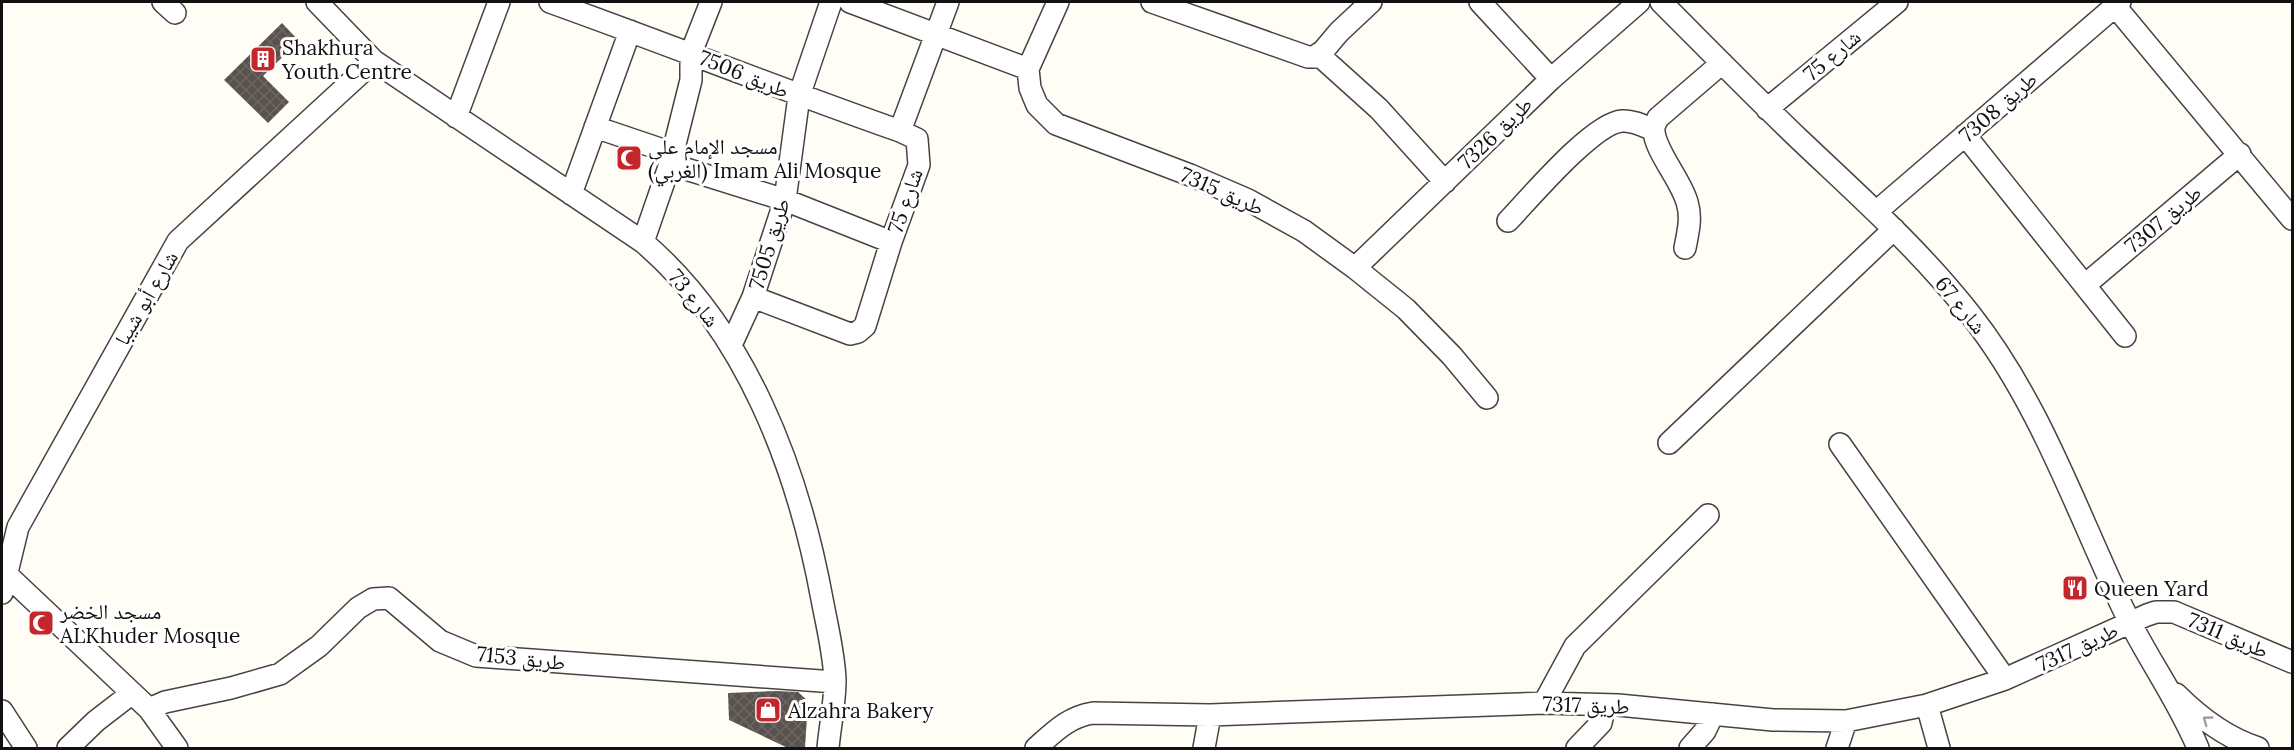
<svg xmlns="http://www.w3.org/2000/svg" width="2294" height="750" font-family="Lora,'Noto Naskh Arabic',serif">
  <defs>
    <pattern id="building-cross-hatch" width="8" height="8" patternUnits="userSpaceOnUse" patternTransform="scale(1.5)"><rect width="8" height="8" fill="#5a524d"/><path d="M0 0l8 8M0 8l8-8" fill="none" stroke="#6d6662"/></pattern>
  </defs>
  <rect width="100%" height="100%" fill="#fffdf5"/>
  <path fill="url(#building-cross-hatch)" d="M282 23 299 41 263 76 289 102 268 123 224 80Z
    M776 691 798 692 808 701 805 748H788L729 720 728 693Z"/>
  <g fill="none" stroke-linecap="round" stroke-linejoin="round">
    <g stroke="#444" stroke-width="24">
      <path id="minor" d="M163 2 175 13
        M317 2 374 61 643 242C746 330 798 469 822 599 827 626 834 653 835 680 835 703 830 726 828 748
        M550 2C667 44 783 90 900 131
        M850 2 1028 69
        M1058 2 1028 69 1030 88 1037 105 1056 124 1190 175 1248 200 1304 231 1355 268 1406 309 1452 356 1487 398
        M1152 2 1308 57H1314L1323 51 1339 32 1371 2
        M1480 2 1551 79
        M1661 2C1707 48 1753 95 1800 140 1859 196 1920 250 1970 314 2038 400 2073 502 2119 600 2142 651 2177 697 2198 748
        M2115 6 2292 219
        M1319 55 1379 109 1445 182
        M1767 109 1897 2
        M456 117 499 2
        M595 127 672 153
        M1965 135 2125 336
        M670 164 785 200 891 242
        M571 194 630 31
        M1876 212 2120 2
        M1508 221C1530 198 1593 123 1622 121 1633 120 1644 126 1653 130
        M643 242 670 164 691 80V53L711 2
        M1685 248C1688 232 1692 218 1687 202 1681 180 1655 151 1654 131 1653 127 1656 122 1658 118L1722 63
        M1355 268 1551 79 1639 2
        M2085 285 2240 154
        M753 297 850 334 858 332 865 326 891 242 919 165 917 139 900 131 948 2
        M731 345 753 297 785 200 799 96 831 2
        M1669 443 1894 229
        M1840 444 2005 679
        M6 574 149 709 177 748
        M2 593 18 527 178 241 374 61
        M2176 694C2199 717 2227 738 2258 748
        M1544 703 1575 646 1708 515
        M1927 705 1939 748
        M149 709 165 702 231 688 280 674 319 646 358 608 373 599 389 598 440 641 476 656 835 682
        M2 711 26 748
        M68 748 96 721 131 694
        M1036 748C1054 732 1068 717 1093 713L1210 715 1544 703 1618 705 1773 720 1846 721 1927 705 2005 679 2147 615 2156 612H2174L2292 662
        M1204 748 1210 715
        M1577 748 1601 723 1605 705
        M1690 748 1705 731 1713 714
        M1837 748 1846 721"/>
    </g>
    <use href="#minor" stroke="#fff" stroke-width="21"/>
  </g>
  <defs><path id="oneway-chevron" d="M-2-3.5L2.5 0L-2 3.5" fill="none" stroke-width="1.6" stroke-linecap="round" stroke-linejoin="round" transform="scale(1.5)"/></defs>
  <use stroke="#a0a0a0" href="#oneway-chevron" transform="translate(2207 720) rotate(-144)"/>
  <defs>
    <g id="building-square" transform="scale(1.35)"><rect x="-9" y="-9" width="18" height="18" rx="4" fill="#c4262e" stroke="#fff"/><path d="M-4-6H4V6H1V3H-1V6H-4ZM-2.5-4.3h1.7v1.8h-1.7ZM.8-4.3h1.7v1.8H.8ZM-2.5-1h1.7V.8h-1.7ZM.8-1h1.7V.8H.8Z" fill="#fff"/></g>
    <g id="mosque-square" transform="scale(1.35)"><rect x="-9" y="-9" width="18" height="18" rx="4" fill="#c4262e" stroke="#fff"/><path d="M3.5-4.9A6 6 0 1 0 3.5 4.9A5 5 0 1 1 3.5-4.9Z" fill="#fff"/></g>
    <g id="restaurant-square" transform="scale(1.35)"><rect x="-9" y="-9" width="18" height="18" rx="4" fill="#c4262e" stroke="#fff"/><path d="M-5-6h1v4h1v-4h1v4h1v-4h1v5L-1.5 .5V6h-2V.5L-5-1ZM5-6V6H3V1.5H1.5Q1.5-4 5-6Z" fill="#fff"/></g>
    <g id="shop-square" transform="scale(1.35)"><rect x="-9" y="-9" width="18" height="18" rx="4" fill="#c4262e" stroke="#fff"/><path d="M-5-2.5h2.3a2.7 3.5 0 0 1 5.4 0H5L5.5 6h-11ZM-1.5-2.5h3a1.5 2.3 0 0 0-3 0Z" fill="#fff"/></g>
  </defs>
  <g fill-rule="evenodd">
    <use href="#building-square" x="263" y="59"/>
    <use href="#mosque-square" x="629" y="158"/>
    <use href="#restaurant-square" x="2075" y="588"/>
    <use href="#mosque-square" x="41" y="623"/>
    <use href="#shop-square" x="768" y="710"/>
  </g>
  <g text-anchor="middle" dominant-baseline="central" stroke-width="6" stroke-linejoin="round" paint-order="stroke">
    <g font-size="21" fill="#111" stroke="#fff" text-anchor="start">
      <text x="282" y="47">Shakhura<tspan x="282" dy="24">Youth Centre</tspan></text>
      <text x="648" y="146">مسجد الإمام علي<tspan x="648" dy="24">(الغربي) Imam Ali Mosque</tspan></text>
      <text x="2094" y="588">Queen Yard</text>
      <text x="60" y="611">مسجد الخضر<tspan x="60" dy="24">ALKhuder Mosque</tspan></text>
      <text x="788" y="710">Alzahra Bakery</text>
    </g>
    <g font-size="21" fill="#111" stroke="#fff">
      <text transform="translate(1832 55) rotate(-40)">شارع 75</text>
      <text transform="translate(744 74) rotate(22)">طريق 7506</text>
      <text transform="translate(1998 107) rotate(-41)">طريق 7308</text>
      <text transform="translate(1495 133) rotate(-44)">طريق 7326</text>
      <text transform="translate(1222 191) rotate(24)">طريق 7315</text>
      <text transform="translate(905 201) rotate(-71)">شارع 75</text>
      <text transform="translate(2163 219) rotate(-40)">طريق 7307</text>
      <text transform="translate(769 244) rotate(-73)">طريق 7505</text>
      <text transform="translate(146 298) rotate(-60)">شارع أبو شيبا</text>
      <text transform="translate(694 298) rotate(51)">شارع 73</text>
      <text transform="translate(1961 305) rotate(51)">شارع 67</text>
      <text transform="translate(2228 635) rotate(23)">طريق 7311</text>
      <text transform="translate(2077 647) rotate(-25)">طريق 7317</text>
      <text transform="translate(521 658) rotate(6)">طريق 7153</text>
      <text transform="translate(1586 705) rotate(2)">طريق 7317</text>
    </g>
  </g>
  <rect width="2294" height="750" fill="none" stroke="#111111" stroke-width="6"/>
</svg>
